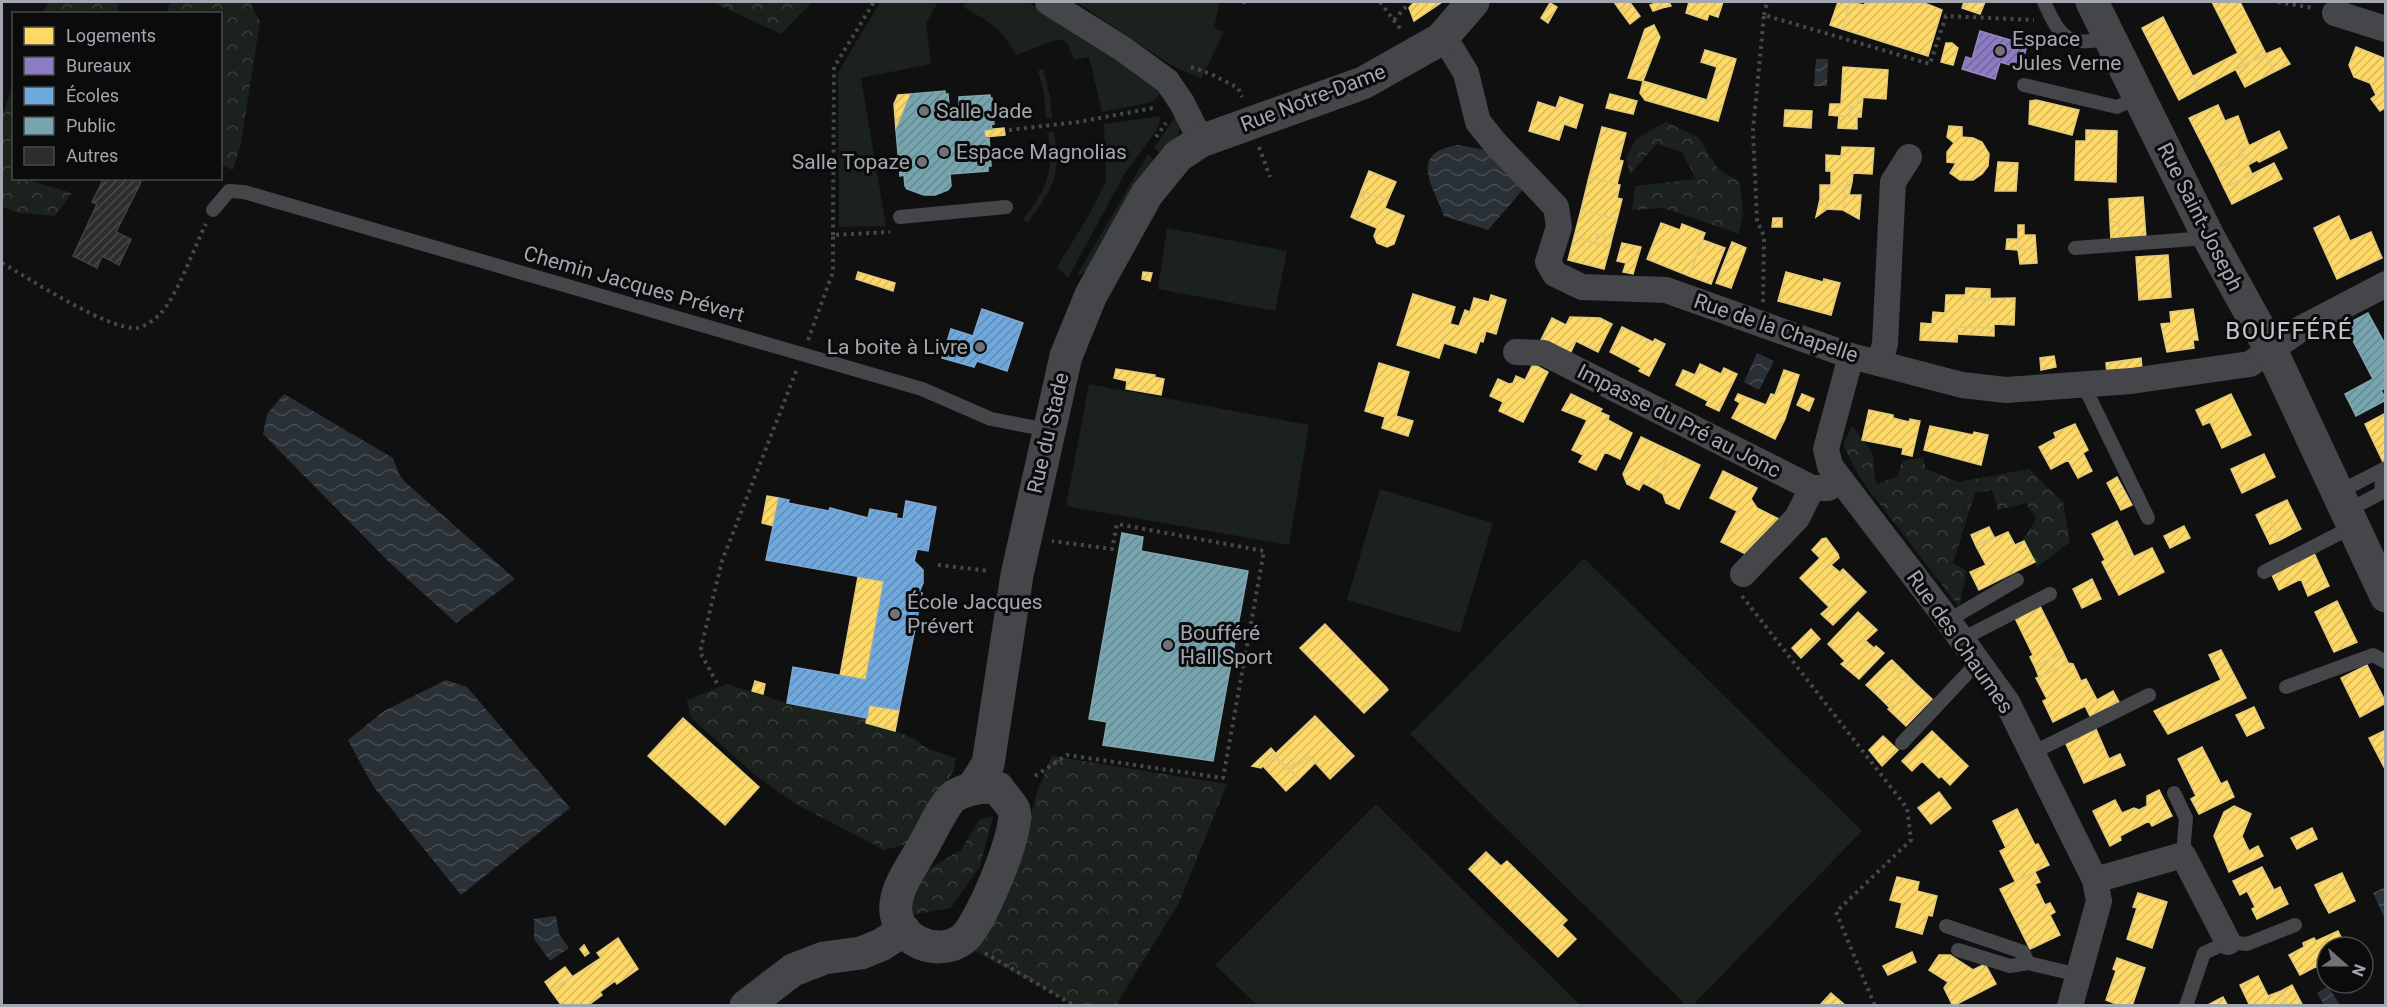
<svg xmlns="http://www.w3.org/2000/svg" width="2387" height="1007" font-family="Roboto,sans-serif">
  <defs>
    <pattern id="forest-crowns" width="20" height="18" patternUnits="userSpaceOnUse" patternTransform="scale(1.5)"><rect width="20" height="18" fill="#1b211c"/><path d="M2 6a3 3 0 1 1 6 0M12 15a3 3 0 1 1 6 0" fill="none" stroke="#393e3a"/></pattern>
    <pattern id="water-waves" width="16" height="10" patternUnits="userSpaceOnUse" patternTransform="scale(1.5)"><rect width="16" height="10" fill="#2a3136"/><path d="M0 5q4-4 8 0t8 0" fill="none" stroke="#464c51"/></pattern>
    <pattern id="homes-hatch" width="6" height="6" patternUnits="userSpaceOnUse" patternTransform="scale(1.5)"><rect width="6" height="6" fill="#ffd966"/><path d="M-1 1l2-2M0 6l6-6M5 7l2-2" fill="none" stroke="#d6b85c"/></pattern>
    <pattern id="offices-hatch" width="6" height="6" patternUnits="userSpaceOnUse" patternTransform="scale(1.5)"><rect width="6" height="6" fill="#8e7cc3"/><path d="M-1 1l2-2M0 6l6-6M5 7l2-2" fill="none" stroke="#726698"/></pattern>
    <pattern id="schools-hatch" width="6" height="6" patternUnits="userSpaceOnUse" patternTransform="scale(1.5)"><rect width="6" height="6" fill="#6fa8dc"/><path d="M-1 1l2-2M0 6l6-6M5 7l2-2" fill="none" stroke="#608ab2"/></pattern>
    <pattern id="public-hatch" width="6" height="6" patternUnits="userSpaceOnUse" patternTransform="scale(1.5)"><rect width="6" height="6" fill="#76a5af"/><path d="M-1 1l2-2M0 6l6-6M5 7l2-2" fill="none" stroke="#658890"/></pattern>
    <pattern id="building-hatch" width="6" height="6" patternUnits="userSpaceOnUse" patternTransform="scale(1.5)"><rect width="6" height="6" fill="#2c2d2e"/><path d="M-1 1l2-2M0 6l6-6M5 7l2-2" fill="none" stroke="#47494a"/></pattern>
  </defs>
  <rect width="100%" height="100%" fill="#101011"/>
  <path fill="#1b211c" d="M880 2H938L926 23 931 64 861 78 886 226 839 227 838 73Z
    M966 2H1028L1158 82 1161 93 1152 102 1102 112 1089 57 1074 60 1067 43 1059 39 1016 55C1002 29 989 21 963 7Z
    M1076 2H1220L1214 28 1224 32 1201 79 1171 65Z
    M1043 68 1050 97 1052 118H1046L1044 93 1038 71Z
    M1161 116 1158 128 1125 173 1068 278 1057 267 1089 215 1106 181 1104 124Z
    M1175 117C1185 132 1175 145 1165 157L1154 148Z
    M1054 131C1061 177 1054 186 1028 223L1023 220C1048 185 1054 175 1048 132Z
    M1148 154 1158 164 1088 270 1076 277Z
    M1167 228 1287 251 1275 311 1158 289Z
    M1089 384 1309 425 1289 545 1066 506Z
    M1380 489 1493 523 1460 633 1347 600Z
    M1584 558 1862 831 1693 1005H1686L1410 734Z
    M1376 804 1580 1005H1257L1215 965Z"/>
  <path fill="url(#forest-crowns)" d="M48 2H119L117 13H43Z
    M170 2H250L260 22 241 143 233 170 221 165 220 14 167 13Z
    M712 2H812L781 34Z
    M13 86 14 178 32 179 31 181 72 193 55 216 20 213 2 207V116Z
    M1666 122 1698 137 1718 169 1740 182 1743 215 1739 234 1663 208 1632 210 1635 186 1696 179 1682 152 1657 144 1630 174 1626 158 1636 139Z
    M1852 426 1872 452 1876 484 1898 476 1902 461 1923 457 1926 469 1959 482 2029 469 2063 502 2070 542 2037 567 2022 541 2036 519 2026 503 1998 510 1992 490 1975 493 1953 563 1967 571 1959 607 1860 478 1843 445Z
    M727 684 787 703 867 718 866 723 895 731 915 739 926 748 956 758 954 770 911 843 884 850 794 803 755 775 690 717 687 700Z
    M1052 756 1227 784 1179 903 1116 1005H1074L971 949 1024 839 1038 789Z
    M993 816 980 866 951 908 910 915 907 894 923 872 961 850 979 820Z"/>
  <path fill="url(#water-waves)" d="M1816 59H1828L1827 86H1814Z
    M1458 145 1487 150 1525 187 1488 230 1444 216C1432 184 1408 153 1458 145Z
    M1757 353 1774 361 1759 390 1744 382Z
    M284 394 393 458 399 474 404 481 515 579 456 623 390 563 263 434 267 414Z
    M446 680 467 687 570 808 461 895 373 786 348 740 384 711Z
    M2385 887V919L2373 893Z
    M556 916 559 934 569 948 550 961 534 939V919Z
    M2328 986 2340 1005H2324L2317 993Z"/>
  <path fill="url(#homes-hatch)" stroke="#e3ca7c" stroke-width="1.5" d="M1414 2H1442L1414 21 1409 8Z
    M1614 2H1629L1631 4 1621 12Z
    M1659 2H1669L1671 6 1662 8Z
    M1659 2 1662 8 1653 11 1650 5Z
    M1689 2H1723L1718 17 1709 14 1707 20 1686 13Z
    M1838 2H1850L1842 29 1830 25Z
    M1850 2 1864 5 1866 2H1922L1942 10 1928 56 1842 29Z
    M1964 2H1985L1980 14 1962 8Z
    M2212 2H2240L2266 54 2244 65Z
    M1550 3 1557 7 1548 23 1541 18Z
    M1631 4 1640 16 1630 24 1621 12Z
    M2163 17 2199 89 2179 100 2142 28Z
    M1654 25 1660 37 1643 81 1628 78 1645 29Z
    M1946 43H1952L1958 48 1953 65 1941 62Z
    M2356 47 2386 59V107L2380 111 2371 99 2376 95 2370 83 2354 77 2349 65Z
    M2280 48 2290 64 2274 72 2266 54Z
    M1705 50 1736 59 1718 121 1645 100 1640 93 1643 81 1707 100 1717 67 1701 62Z
    M2238 53 2244 65 2199 89 2193 76Z
    M2266 54 2274 72 2245 87 2236 70Z
    M1843 67 1888 70 1886 99 1858 97 1857 107 1850 106V117L1829 115 1830 104H1841Z
    M911 94 896 130 894 104 898 95Z
    M1610 94 1637 101 1633 114 1606 108Z
    M1560 97 1583 105 1576 128 1564 124 1559 140 1529 131 1538 102 1556 108Z
    M1858 97H1863L1861 117H1857V129L1838 128 1839 116 1850 117V106L1857 107Z
    M2036 100 2079 110 2072 135 2029 124 2030 101Z
    M2218 105 2225 121 2238 116 2249 146 2240 150 2243 156 2215 169 2189 118Z
    M1785 110 1812 111 1811 128 1784 126Z
    M1949 126 1962 127V137L1973 138 1982 142 1989 154 1988 166 1982 174 1973 180H1960L1950 173 1956 163 1947 162V152L1954 143 1947 137Z
    M1602 127 1626 133 1619 160 1623 161 1617 184 1589 177Z
    M1004 128 1005 135 985 137 984 130Z
    M2086 130 2117 131 2116 182 2075 180 2076 141H2086Z
    M2279 131 2287 148 2259 162 2257 160 2248 165 2252 174 2224 188 2215 169 2243 156 2240 150Z
    M1842 147 1874 148 1872 174 1853 173 1852 182 1847 181V187H1845L1843 210 1827 209V199H1820V185H1831V171H1826V155L1841 156Z
    M1998 162 2018 163 2016 191H1995Z
    M2274 163 2282 179 2232 204 2224 188Z
    M1369 171 1396 182 1388 200 1361 191Z
    M1589 177 1620 185 1617 198 1622 199 1617 219 1581 210Z
    M1847 181 1852 182 1849 195H1861L1859 219 1843 210 1845 187H1847Z
    M1361 191 1388 200 1385 208 1404 216 1394 244 1387 247 1377 243 1374 236 1377 228 1355 219 1364 196 1360 194Z
    M1360 194 1364 196 1355 219 1351 217Z
    M2143 197 2146 238 2119 239V222H2110L2109 199Z
    M1820 199H1827V209L1816 217Z
    M1581 210 1617 219 1612 238 1597 234 1595 243 1574 237Z
    M2339 216 2350 241 2371 232 2382 258 2337 279 2314 228Z
    M1773 218H1782V227H1772Z
    M2110 222H2119V239L2111 240Z
    M1661 223 1680 230 1682 224 1705 233 1689 276 1647 259Z
    M2018 225H2024V235H2035L2036 249 2018 250Z
    M1597 234 1612 238 1610 247 1595 243Z
    M1574 237 1610 247 1604 269 1568 260Z
    M2007 239H2018L2017 250 2006 249Z
    M1703 240 1725 248 1711 284 1689 276Z
    M1732 242 1746 248 1731 288 1716 283Z
    M1622 243 1641 247 1633 274 1623 272 1626 263 1617 261Z
    M2036 249 2037 263 2020 264 2018 250Z
    M2168 255 2171 297 2139 300 2136 257Z
    M858 272 895 283 893 291 856 279Z
    M1143 272 1152 273 1150 281 1142 279Z
    M1786 272 1823 282 1824 279 1840 283 1831 315 1778 301Z
    M1966 288 1990 289V300L1965 299Z
    M1413 294 1455 307 1450 324 1459 326 1465 310 1470 312 1474 298 1489 302 1491 295 1506 300 1496 334 1486 331 1483 342 1480 341 1476 353 1444 343 1439 358 1397 345Z
    M1946 295H1965V299L2015 298 2014 325 1994 324V328L1958 327 1957 342 1920 340 1921 323 1932 324 1933 312 1945 313Z
    M2193 309 2198 340H2193L2194 348 2167 352 2161 324 2171 323 2170 312Z
    M1570 317 1600 318 1612 324 1598 352 1576 341 1569 356 1540 342 1552 318 1566 325Z
    M1622 327 1653 342 1655 339 1665 344 1649 376 1639 371 1641 368 1610 352Z
    M1958 327 1994 328V336L1957 334Z
    M2054 356 2056 367 2041 370 2040 358Z
    M2141 358 2142 369 2107 374 2106 363Z
    M1379 363 1409 372 1396 416 1413 421 1408 436 1382 428 1385 417 1365 411Z
    M1533 364 1548 372 1523 422 1499 411 1503 402 1490 396 1498 379 1509 384 1513 383 1516 376 1525 380Z
    M1700 364 1721 374 1724 368 1737 374 1719 411 1706 405 1708 401 1676 385 1683 370 1695 375Z
    M1116 369 1155 375 1154 377 1164 379 1161 395 1126 389 1127 381 1114 378Z
    M1784 370 1799 375 1785 419 1775 439 1732 418 1740 403 1735 400 1738 394 1766 405 1771 394 1775 395Z
    M1571 394 1602 409 1600 412 1609 416 1608 420 1632 433 1620 459 1605 452 1596 470 1579 462 1583 455 1572 450 1587 420 1562 410Z
    M1802 394 1814 399 1809 411 1797 405Z
    M2231 394 2251 435 2222 448 2210 422 2203 425 2196 410Z
    M1869 410 1893 415V418L1909 422 1910 419 1920 421 1912 456 1902 454 1903 448 1862 440Z
    M2386 413V463L2384 464 2365 424Z
    M2075 424 2088 450 2083 453 2092 471 2078 478 2068 460 2051 469 2039 447 2056 438 2054 433Z
    M1930 426 1973 435 1974 432 1988 435 1981 465 1924 450Z
    M1641 437 1671 451 1653 488 1643 483 1639 490 1627 484 1623 474Z
    M1671 451 1700 465 1679 509 1666 503 1663 494 1653 488Z
    M2264 454 2275 477 2242 493 2231 469Z
    M1723 471 1757 488 1751 499 1757 508 1781 520 1748 555 1721 542 1737 511 1710 498Z
    M2117 477 2132 505 2121 510 2107 483Z
    M767 496 779 498 774 526 762 523Z
    M2287 500 2301 529 2280 540 2265 510Z
    M2265 510 2280 540 2270 544 2256 515Z
    M2117 521 2124 535 2120 537 2131 558 2152 548 2164 572 2119 595 2102 562 2105 560 2092 534Z
    M2184 526 2190 538 2170 548 2164 536Z
    M1989 527 1994 537 1976 546 1971 535Z
    M2008 532 2015 545 2024 541 2035 562 1979 590 1970 572 1986 565 1976 546Z
    M2124 535 2134 557 2131 558 2120 537Z
    M1826 538 1838 554 1839 558 1831 565 1852 582 1854 580 1866 592 1833 625 1821 614 1829 607 1800 578 1820 558 1812 550 1822 539Z
    M2314 553 2329 586 2308 596 2301 579 2279 590 2271 573Z
    M1843 569 1854 580 1852 582 1841 571Z
    M858 577 884 581 866 680 840 676Z
    M2092 579 2101 599 2082 608 2073 589Z
    M2337 601 2357 642 2334 652 2315 612Z
    M2040 606 2063 652 2035 667 2030 657 2033 655 2015 618Z
    M1858 612 1877 630 1863 643 1871 651 1876 646 1884 653 1859 679 1841 664 1845 661 1828 644Z
    M1325 624 1386 687 1362 711 1300 648Z
    M1811 629 1820 639 1801 658 1792 648Z
    M1866 641 1874 648 1871 651 1863 643Z
    M2221 650 2246 698 2168 734 2154 711 2221 680 2209 655Z
    M2063 652 2068 663 2039 677 2035 667Z
    M1892 660 1914 682 1911 685 1905 679 1903 681 1897 676 1900 673 1889 662Z
    M1889 662 1900 673 1897 676 1903 681 1905 679 1911 685 1914 682 1932 699 1906 726 1888 709 1893 705 1881 694 1878 696 1866 685Z
    M2068 663 2073 664 2081 681 2086 679 2097 700 2113 691 2119 702 2090 716 2085 706 2053 722 2043 701 2047 699 2036 678Z
    M2367 665 2386 703 2360 717 2341 678Z
    M755 681 765 684 763 694 752 691Z
    M1386 687 1388 690 1364 713 1362 711Z
    M1881 694 1893 705 1890 708 1878 696Z
    M869 705 899 710 895 731 866 723Z
    M2254 707 2264 728 2247 736 2236 715Z
    M1315 716 1354 756 1330 779 1309 756 1297 766 1294 763 1288 770 1274 755Z
    M683 718 759 787 725 825 648 756Z
    M2096 729 2109 759 2120 754 2125 765 2084 783 2065 742Z
    M2386 730V771L2369 738Z
    M1932 731 1968 766 1950 785 1941 776 1939 778 1922 761 1912 771 1902 761Z
    M1883 736 1898 750 1882 766 1869 750Z
    M2202 747 2221 784 2227 781 2234 797 2199 814 2191 799 2196 796 2178 759Z
    M1271 748 1276 754 1261 768 1252 766Z
    M1274 755 1299 779 1286 791 1263 766Z
    M1309 756 1315 763 1299 779 1289 768 1294 763 1297 766Z
    M2159 790 2172 816 2152 826 2149 821 2120 836 2121 840 2110 846 2093 811 2115 800 2122 813 2134 808 2139 810 2147 806V796Z
    M1939 792 1951 808 1931 824 1918 808Z
    M2234 806 2251 814 2242 836 2249 851 2258 846 2263 856 2229 872 2214 836 2224 812Z
    M2017 809 2035 845 2038 844 2049 865 2015 881 2000 851 2006 848 1993 821Z
    M2312 828 2317 839 2297 849 2291 838Z
    M1486 852 1501 866 1507 861 1567 920 1562 925 1576 939 1558 957 1469 869Z
    M2262 867 2274 890 2280 887 2288 904 2257 919 2252 909 2255 907 2247 891 2240 895 2233 881Z
    M2035 872 2040 882 2035 884 2045 905 2050 903 2055 912 2050 915 2060 935 2030 949 2000 889Z
    M2342 873 2347 884 2320 896 2315 885Z
    M1897 877 1919 882 1917 891 1937 896 1932 916 1928 915 1922 934 1896 927 1902 903 1890 900Z
    M2347 884 2355 901 2329 913 2320 896Z
    M2138 893 2167 902 2152 948 2127 939 2137 908 2133 907Z
    M2338 931 2346 947H2327V969L2321 973 2317 966 2300 975 2289 955 2304 947 2303 943 2314 938 2316 941Z
    M618 938 638 969 617 984 615 981 600 992 602 995 587 1006H562L551 991 601 958 597 953Z
    M584 945 589 953 585 956 580 949Z
    M1912 952 1916 962 1888 975 1883 966Z
    M1939 955H1950L1973 970 1985 964 1996 984 1953 1006 1944 988 1948 982 1929 970Z
    M2117 958 2145 968 2132 1006H2121L2106 1000 2116 971 2113 969Z
    M565 967 572 976 551 991 545 982Z
    M2258 976 2268 996 2281 991 2288 1006H2250L2240 985Z
    M2292 985 2302 1004 2300 1006H2288L2281 991Z
    M1831 993 1846 1006 1820 1005Z
    M2223 997 2228 1006H2206Z"/>
  <path fill="url(#offices-hatch)" stroke="#9489bd" stroke-width="1.5" d="M1980 31 2027 45 2021 68 2000 62 1995 79 1962 69 1966 57 1972 59Z"/>
  <path fill="url(#schools-hatch)" stroke="#7fa8cf" stroke-width="1.5" d="M982 309 1023 323 1007 371 977 361 974 367 942 358 951 329 973 336Z
    M779 498 789 500 788 503 829 511 830 508 868 518 870 509 897 514 896 518 903 519 906 501 936 507 928 551 917 549 914 561 923 570V583L920 590 919 593H922L899 710 869 705 867 718 787 703 793 667 866 680 884 581 766 560Z"/>
  <path fill="url(#public-hatch)" stroke="#84a6af" stroke-width="1.5" d="M945 91V94H948L949 106H959V97L990 95V98H992L994 124 991 125 992 129 984 130 985 139 989 138 991 166H988V171L950 174 951 186 948 190 935 195H924L907 189 905 186 904 175 900 176 896 130 911 94Z
    M2368 313 2386 346V388L2381 390 2386 400 2356 416 2345 394 2373 379 2345 325Z
    M1122 533 1143 537 1141 551 1248 571 1213 761 1103 745 1107 722 1089 719Z"/>
  <path fill="url(#building-hatch)" stroke="#404144" stroke-width="1.5" d="M104 178H134L141 182 116 232 131 239 119 265 102 256 97 268 73 256 97 204 92 202Z"/>
  <g fill="none" stroke-linecap="round" stroke-linejoin="round">
    <path stroke="#47484a" stroke-width="4" stroke-dasharray="3 4.5" stroke-linecap="butt" d="M1244 2V4
      M1380 2 1402 31
      M2278 2 2313 8
      M1764 15 1767 2
      M1394 20 1410 2
      M1191 67 1211 74 1238 88 1242 97
      M1009 130 1078 122 1153 108 1155 105
      M1156 137 1166 123
      M1259 147 1270 177
      M833 235 834 67 874 2
      M2 263C30 279 108 330 137 328 145 327 155 319 160 314 177 297 194 247 206 224
      M1763 302 1764 236 1757 221 1753 130 1764 15 1930 64 1946 16 2034 20
      M808 340 833 272V235L890 232
      M938 565 990 571
      M1742 596 1907 808 1911 840 1836 912 1875 1006
      M717 683 700 652 722 561 797 369
      M1035 776 1067 755 1223 778 1264 551 1117 524 1112 549 1052 541
      M985 953 1075 1006"/>
    <path stroke="#45464a" stroke-width="14" d="M2044 2C2061 39 2067 47 2110 38
      M2024 85 2117 107 2139 97
      M213 210 229 191 244 192 922 389 991 419 1048 430
      M900 217 1006 207
      M2075 248 2207 238
      M2084 386 2148 518
      M2337 493 2386 468
      M2346 511 2381 493 2382 480 2386 478
      M2264 572 2352 527
      M1949 620 2017 580
      M1962 639 2050 594
      M2286 687 2373 655 2386 662
      M1902 743 1978 662
      M2032 753 2149 695
      M2174 793 2186 818 2183 855
      M1946 926 2023 952 2028 963
      M1958 950 2010 966 2028 963 2079 975
      M2186 1006 2204 953 2228 942 2247 944 2295 925"/>
    <path stroke="#45464a" stroke-width="26" d="M1048 2 1123 49 1167 81 1182 103 1201 141
      M2335 13 2386 29
      M1441 39 1452 50 1466 73 1478 122 1495 143 1556 207 1559 227 1548 262 1555 274 1582 287 1666 290 1851 356 1962 385 2006 390 2131 381 2250 364 2302 328 2386 284
      M1516 352 1544 353 1812 488H1828L1841 482
      M1851 356 1826 449 1830 466 1944 615 2007 702 2095 880 2099 901 2070 1006
      M1879 363 1885 344 1893 182 1909 157
      M1743 574 1797 518 1812 488
      M2095 880 2183 855 2228 942"/>
    <path stroke="#45464a" stroke-width="33" d="M2092 2 2209 238 2271 350 2386 596
      M985 787 998 788C1002 795 1011 803 1014 810 1021 828 979 928 963 939 937 959 892 939 896 904 898 885 912 866 921 850 929 837 943 805 954 796 962 791 975 788 985 787Z
      M972 789 988 764 1017 575 1066 356 1091 295 1147 194 1178 156 1201 141 1363 83 1441 39 1473 2
      M746 1006 793 970 824 958 861 953 881 945 904 930"/>
  </g>
  <g fill="#707278" stroke="#0b0b0c" stroke-width="2">
    <circle cx="2000" cy="51" r="6"/>
    <circle cx="924" cy="111" r="6"/>
    <circle cx="944" cy="152" r="6"/>
    <circle cx="922" cy="162" r="6"/>
    <circle cx="980" cy="347" r="6"/>
    <circle cx="895" cy="614" r="6"/>
    <circle cx="1168" cy="645" r="6"/>
  </g>
  <g text-anchor="middle" dominant-baseline="central" stroke-width="6" stroke-linejoin="round" paint-order="stroke">
    <g font-size="21" fill="#a3a7b0" stroke="#0b0b0c" text-anchor="start">
      <text x="2012" y="39">Espace<tspan x="2012" dy="24">Jules Verne</tspan></text>
      <text x="936" y="111">Salle Jade</text>
      <text x="956" y="152">Espace Magnolias</text>
      <text x="910" y="162" text-anchor="end">Salle Topaze</text>
      <text x="968" y="347" text-anchor="end">La boite à Livre</text>
      <text x="907" y="602">École Jacques<tspan x="907" dy="24">Prévert</tspan></text>
      <text x="1180" y="633">Boufféré<tspan x="1180" dy="24">Hall Sport</tspan></text>
    </g>
    <g font-size="21" fill="#a3a7b0" stroke="#0b0b0c">
      <text transform="translate(1313 98) rotate(-21)">Rue Notre-Dame</text>
      <text transform="translate(2200 217) rotate(63)">Rue Saint-Joseph</text>
      <text transform="translate(634 284) rotate(16)">Chemin Jacques Prévert</text>
      <text transform="translate(1776 328) rotate(19)">Rue de la Chapelle</text>
      <text transform="translate(1679 421) rotate(27)">Impasse du Pré au Jonc</text>
      <text transform="translate(1048 433) rotate(-77)">Rue du Stade</text>
      <text transform="translate(1960 642) rotate(55)">Rue des Chaumes</text>
    </g>
    <g font-size="24" letter-spacing="1.5" fill="#c4c6cd" stroke="#0b0b0c">
      <text x="2289" y="331">BOUFFÉRÉ</text>
    </g>
  </g>
  <rect width="2387" height="1007" fill="none" stroke="#a3a7b0" stroke-width="6"/>
  <rect x="12" y="12" width="210" height="168" fill="#0b0b0c" stroke="#48494e" stroke-width="1.5"/>
  <rect x="24" y="27" width="30" height="18" fill="#ffd966" stroke="#48494e" stroke-width="1.5"/>
  <text x="66" y="42" font-size="18" fill="#a3a7b0">Logements</text>
  <rect x="24" y="57" width="30" height="18" fill="#8e7cc3" stroke="#48494e" stroke-width="1.5"/>
  <text x="66" y="72" font-size="18" fill="#a3a7b0">Bureaux</text>
  <rect x="24" y="87" width="30" height="18" fill="#6fa8dc" stroke="#48494e" stroke-width="1.5"/>
  <text x="66" y="102" font-size="18" fill="#a3a7b0">Écoles</text>
  <rect x="24" y="117" width="30" height="18" fill="#76a5af" stroke="#48494e" stroke-width="1.5"/>
  <text x="66" y="132" font-size="18" fill="#a3a7b0">Public</text>
  <rect x="24" y="147" width="30" height="18" fill="#2c2d2e" stroke="#48494e" stroke-width="1.5"/>
  <text x="66" y="162" font-size="18" fill="#a3a7b0">Autres</text>
  <g transform="translate(2345 965) rotate(111)"><circle r="28" fill="#0b0b0c" stroke="#48494e" stroke-width="1.5"/>
  <path d="M0-4.5L10 22L0 15L-10 22Z" fill="#707278"/>
  <text y="-9" font-size="16" font-weight="bold" text-anchor="middle" fill="#a3a7b0">N</text>
  </g>
</svg>
